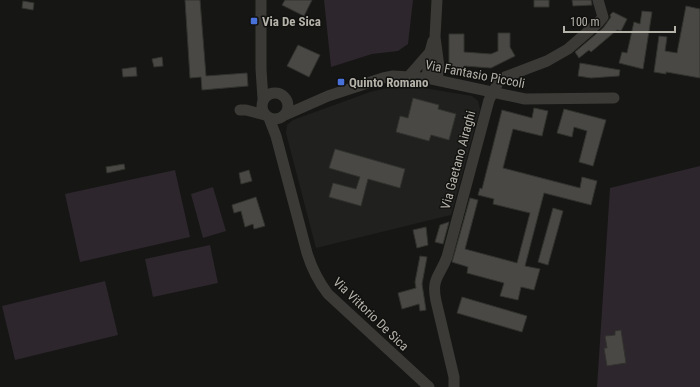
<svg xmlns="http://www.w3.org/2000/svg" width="700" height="387" font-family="'Roboto Condensed',sans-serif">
  <rect width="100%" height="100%" fill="#161615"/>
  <path fill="#20201e" d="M391 87 424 88 472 96 478 101 480 109 451 215 316 248 286 133 287 125 293 120 370 92Z"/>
  <path fill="#2d262c" d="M324 0H413L408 44 398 51 372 54 331 67Z
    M700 166V387H597L610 188Z
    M175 170 190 237 80 262 65 194Z
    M213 187 226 231 203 238 191 194Z
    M210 245 218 283 153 297 145 259Z
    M105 281 118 335 15 360 2 306Z"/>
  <path fill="#494844" stroke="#32322f" d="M185 0H200L206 76 247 73 248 86 202 90 201 77 190 78Z
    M285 0H312L304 16 282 5Z
    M534 0H549V7H534Z
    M572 0H591L592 5 573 6Z
    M23 1 34 3 33 10 22 8Z
    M686 6 700 9V78L666 72V74L654 72 659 36 667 37 665 51 677 53Z
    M642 11 652 12 643 69 619 63 622 52 627 53 634 22 640 24Z
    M613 12 627 19 621 31 617 30 591 52 589 50 579 58 575 52 603 28 611 17 610 15Z
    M498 33H510V47L515 56 491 68 464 66V68H449V34H464V52L491 54 498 51Z
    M298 45 320 55 309 77 287 66Z
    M162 57 163 66 154 67 152 59Z
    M580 63 620 70 619 76 591 78 578 76Z
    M136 67 137 76 123 77 122 69Z
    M413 98 439 105 438 109 456 114 449 140 431 135 429 141 396 132 400 116 408 118Z
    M534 108 548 111 542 136 513 129 503 168 580 188 582 177 597 181 591 205 544 193 525 266 540 269 534 290 521 287 518 300 500 296 504 283 467 273 468 267 452 262 470 198 478 200 465 249 517 263 530 213 493 204 494 199 478 195 480 188 482 189 502 110 532 118Z
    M564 109 606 120 593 166 579 162 587 131 574 127 572 137 557 133Z
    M335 149 405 169 400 188 368 179 361 206 329 197 333 183 356 189 360 177 329 168Z
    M124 164 125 169 107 173 106 167Z
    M249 170 252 181 241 184 239 173Z
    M256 197 265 226 254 229 253 224 245 227 241 211 234 213 232 205Z
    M553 208 563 211 548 265 538 262Z
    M449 222 443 244 435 242 440 225Z
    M426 227 428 245 417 248 413 230Z
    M420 256 427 257 422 284 426 310 420 311 419 304 402 309 398 293 416 288 415 282Z
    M462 297 527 316 522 332 457 313Z
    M621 330 626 363 607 366 604 348H607L605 336 615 335V331Z"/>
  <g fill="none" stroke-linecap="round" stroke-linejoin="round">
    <path stroke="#3b3a36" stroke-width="11" d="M261 0V69L263 99
      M409 76 430 52
      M427 78 430 52 433 41
      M437 80 439 67 435 37 437 0
      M262 106a13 13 0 1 1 26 0a13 13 0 1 1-26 0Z
      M240 110H246L265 115
      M285 115 328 96 383 78 393 76 427 78 525 99 614 98
      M269 118 276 136 307 253C312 269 318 281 328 294L429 387
      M454 387V377L436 301C431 278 440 276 447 257L489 100 499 81 505 77 547 61 568 49 598 23 603 17 598 0"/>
  </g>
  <g fill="#4971da" stroke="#111110" stroke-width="1.5">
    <rect x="250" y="17" width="8" height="8" rx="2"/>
    <rect x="337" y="78" width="8" height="8" rx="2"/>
  </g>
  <g text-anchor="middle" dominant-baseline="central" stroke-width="3" stroke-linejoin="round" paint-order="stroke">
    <g font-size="13" font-weight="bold" fill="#b5b2a9" stroke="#111110" text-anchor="start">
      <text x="262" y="21">Via De Sica</text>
      <text x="349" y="82">Quinto Romano</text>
    </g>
    <g font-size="13" fill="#b5b2a9" stroke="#111110">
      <text transform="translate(475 74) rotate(11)">Via Fantasio Piccoli</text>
      <text transform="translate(458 160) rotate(-75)">Via Gaetano Airaghi</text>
      <text transform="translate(371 314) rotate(44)">Via Vittorio De Sica</text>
    </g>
  </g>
  <path d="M564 26v6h111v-6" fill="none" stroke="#b5b2a9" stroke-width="2"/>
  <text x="570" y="26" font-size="12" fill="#b5b2a9" stroke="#111110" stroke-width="3" paint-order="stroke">100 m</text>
</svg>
